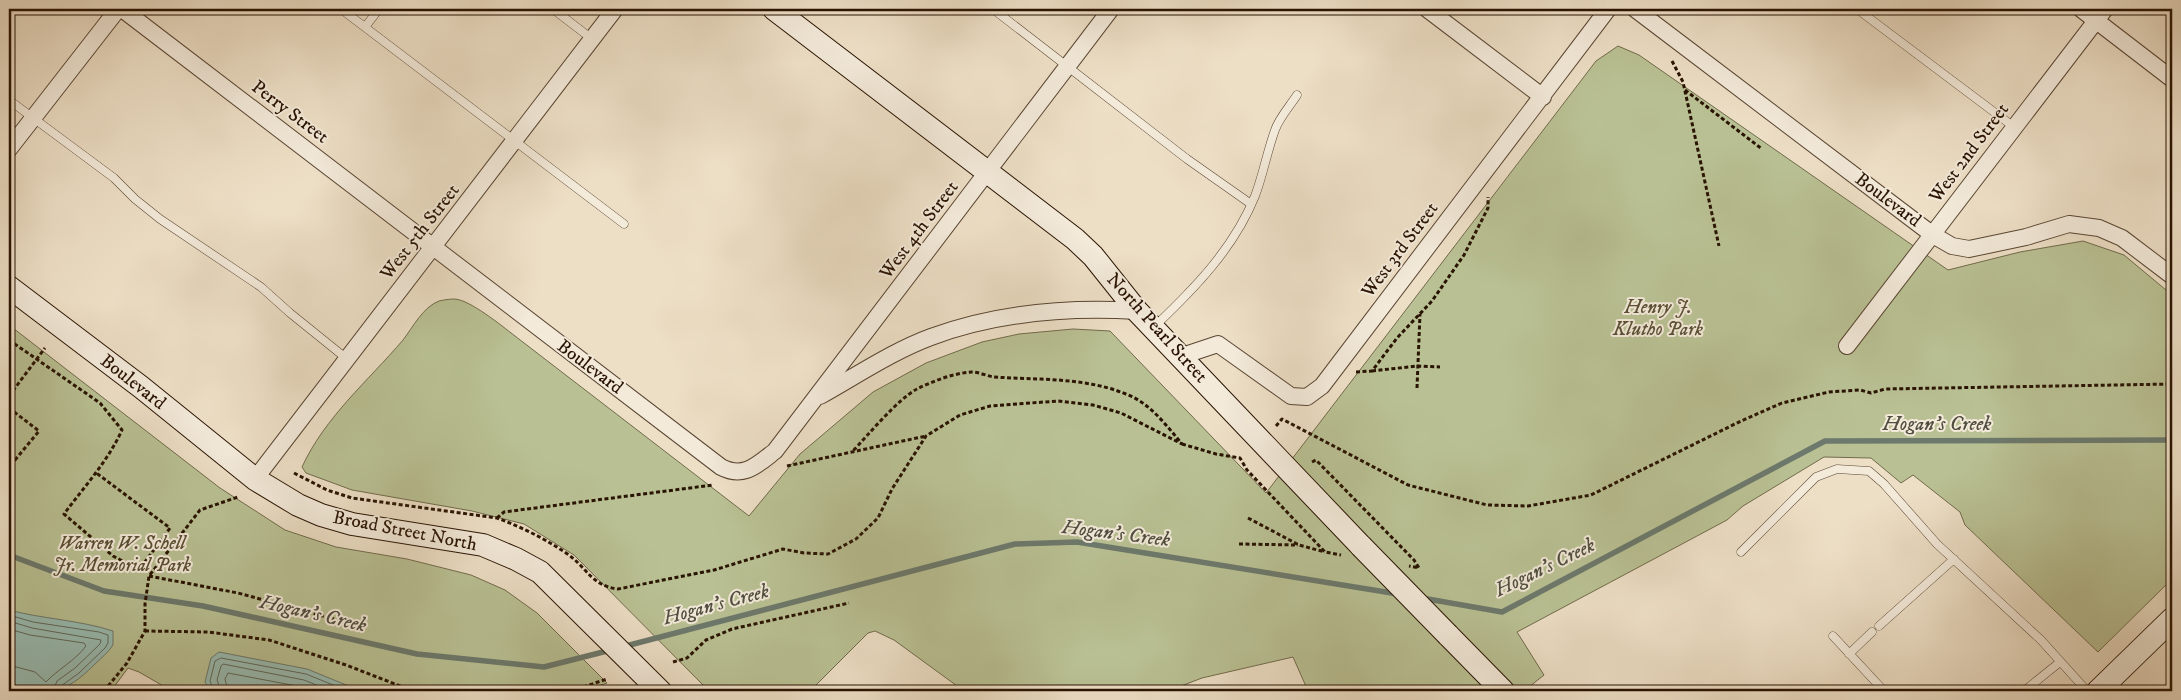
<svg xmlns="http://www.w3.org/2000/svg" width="2181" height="700" font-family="'IM FELL DW Pica',serif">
  <rect width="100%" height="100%" fill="#eddfc6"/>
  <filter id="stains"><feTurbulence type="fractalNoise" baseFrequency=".004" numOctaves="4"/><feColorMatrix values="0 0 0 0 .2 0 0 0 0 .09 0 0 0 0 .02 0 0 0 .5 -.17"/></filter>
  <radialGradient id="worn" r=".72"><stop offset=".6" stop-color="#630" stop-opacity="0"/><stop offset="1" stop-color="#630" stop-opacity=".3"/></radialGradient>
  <path fill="#b9c194" stroke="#716a4b" d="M1618 46 1639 55 1948 270 2020 252 2083 241 2124 255 2172 295V579L2098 652 1965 525 1960 512 1913 475 1901 483 1871 458 1824 457 1743 506 1727 520 1517 632 1544 675 1524 691H1308L1293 657 1202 678 1168 691H964L894 640 875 631 868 633 810 691H709L574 555 524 524 472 511 352 490 306 473 302 467C325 417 368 381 403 340 413 327 423 307 439 301 443 300 449 299 454 299 469 299 502 326 515 336L749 516 800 454 873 392 926 363 982 342 1019 334 1073 329 1110 331 1266 493 1596 61Z
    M9 325 220 488 285 530 336 547 407 559 471 575 505 590 537 613 607 683 583 691H172L139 672 128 668 111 691H9Z"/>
  <path fill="#99bdb3" stroke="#6c796c" d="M9 610C43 619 79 620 113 631V645C108 653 100 659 94 665 64 695 48 696 9 683Z
    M219 652 307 669 361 691H211L205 682 211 658Z"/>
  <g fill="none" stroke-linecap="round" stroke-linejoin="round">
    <path stroke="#61685a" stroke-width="1" d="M9 615 33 622 99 632 108 635V643L105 648 79 673 61 686 60 691
      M9 621 32 628 101 640 100 644 75 668 57 681 53 691
      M9 629 30 635 84 643 86 646C75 661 58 669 46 682L35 672 9 665
      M214 691 210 681 215 661 221 658 306 674 348 691
      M221 691 217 680 221 666 223 664 304 680 331 691
      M228 691 225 679 228 673 302 687 311 691"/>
    <path stroke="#6c796c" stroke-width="5.5" d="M9 555 104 591 203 606 417 654 544 667 611 650
      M1422 598 1502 612 1825 441 2172 440
      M622 647 1015 544 1077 542 1398 594"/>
    <g stroke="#5a4633" stroke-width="9">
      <path id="lane" d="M341 9 624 224
        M553 9 592 39
        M993 9 1187 159 1251 204
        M1857 9 2014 127
        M365 27 379 9
        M9 100 114 178 135 199 160 219 261 287 290 313 347 359
        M1155 326C1195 288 1234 248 1255 196 1263 175 1267 152 1275 130 1279 118 1290 106 1297 95
        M1741 552 1816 477 1837 469 1869 471 1884 484 1937 544 2041 640 2087 691
        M1879 626 1954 559
        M1833 636 1884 691
        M1849 654 1872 632
        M2024 691 2060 662"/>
    </g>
    <g stroke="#5a4633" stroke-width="18">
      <path id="street" d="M122 9 721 467C744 479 757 465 775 451L1111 9
        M1427 9 1543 97
        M1635 9 1933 235 1952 246 1969 249 2026 237 2069 224 2099 228 2122 238 2172 276
        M2081 9 2172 79
        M9 149 118 9
        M1847 346 2105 9
        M1182 356 1218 344 1291 396 1307 397 1322 386 1608 9
        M820 396C856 376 893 351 931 337 998 312 1067 307 1137 311
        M255 479 615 9"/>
    </g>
    <g stroke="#291302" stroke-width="24">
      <path id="secondary" d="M774 9 1075 239 1093 256 1137 311 1361 546
        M9 287 141 387 255 479 298 505 321 515 352 524 483 545 516 559 540 572 660 691
        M1448 635 1503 691
        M2098 691 2172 619"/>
    </g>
    <path stroke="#291302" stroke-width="3" stroke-dasharray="4 2.5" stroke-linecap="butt" d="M1672 61 1683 82 1719 246
      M1685 90 1762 149
      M9 340 100 403 122 430C108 461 84 487 64 514L113 556 139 570 170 528 95 472
      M1372 371 1417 366 1440 367
      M1356 372 1372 371 1397 338 1432 301 1464 255 1488 208V197
      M1417 388 1420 314
      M9 396 45 348
      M9 408 39 431 15 460 9 455
      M1276 426 1282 419 1408 485 1487 505 1528 506 1591 495 1741 421 1782 403 1829 392 1860 390 1871 393 1885 389 2172 384
      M1182 444 1216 454 1240 458 1247 470 1325 552 1341 555
      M1312 462 1316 460 1414 560 1419 568 1409 566
      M787 466 926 436
      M294 473 327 490 352 498 497 518C521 527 544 538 566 553 586 566 591 586 618 589L714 570 783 549 804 553 828 554 856 539 878 518 892 489 926 436 960 415 990 406 1058 401 1093 405 1121 413 1182 444C1166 425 1150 403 1126 394 1084 377 1038 380 994 377 987 376 979 372 972 372 954 373 933 381 917 389 898 399 868 435 852 452
      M497 518 504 512 713 485
      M1248 518 1299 545 1325 552
      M1239 544 1298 545
      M149 576 238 593 334 619
      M145 631 208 632 269 640 346 665 413 691
      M673 662 687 658 706 640 732 629 849 603
      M104 691 127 663 145 631V604L149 576 200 510 238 497
      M571 691 607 679"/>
    <use href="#lane" stroke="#f3eada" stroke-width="8"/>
    <use href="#street" stroke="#f3eada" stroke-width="16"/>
    <use href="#secondary" stroke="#f3eada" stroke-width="22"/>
    <g stroke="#291302" stroke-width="24" stroke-linecap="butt">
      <path id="secondary-bridge" d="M1361 546 1448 635"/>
    </g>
    <use href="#secondary-bridge" stroke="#f3eada" stroke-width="22"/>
  </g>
  <g text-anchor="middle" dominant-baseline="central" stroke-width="4" stroke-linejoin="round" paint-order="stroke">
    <g font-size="19" fill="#291302" stroke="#f3eada">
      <text transform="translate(290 112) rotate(37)">Perry Street</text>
      <text transform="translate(1969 153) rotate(-53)">West 2nd Street</text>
      <text transform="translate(1888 200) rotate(37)">Boulevard</text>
      <text transform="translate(919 230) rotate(-53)">West 4th Street</text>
      <text transform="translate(420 232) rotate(-52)">West 5th Street</text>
      <text transform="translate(1400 250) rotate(-53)">West 3rd Street</text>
      <text transform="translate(1157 328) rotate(48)">North Pearl Street</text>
      <text transform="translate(590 367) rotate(37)">Boulevard</text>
      <text transform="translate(133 382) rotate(38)">Boulevard</text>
      <text transform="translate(405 531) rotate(11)">Broad Street North</text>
    </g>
    <g font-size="19" font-style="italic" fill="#5b5035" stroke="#f3eada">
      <text x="1658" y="307">Henry J.<tspan x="1658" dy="22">Klutho Park</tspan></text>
      <text x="122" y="543">Warren W. Schell<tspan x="122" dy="22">Jr. Memorial Park</tspan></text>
    </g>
    <g font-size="20" font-style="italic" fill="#504e40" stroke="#f3eada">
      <text x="1937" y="424">Hogan's Creek</text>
      <text transform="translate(1116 534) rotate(7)">Hogan's Creek</text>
      <text transform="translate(1545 568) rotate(-26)">Hogan's Creek</text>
      <text transform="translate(716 605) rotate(-15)">Hogan's Creek</text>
      <text transform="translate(313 614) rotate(13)">Hogan's Creek</text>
    </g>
  </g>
  <rect width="2181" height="700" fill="none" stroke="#eddfc6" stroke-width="30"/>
  <rect x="10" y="10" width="2161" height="680" fill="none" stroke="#291302" stroke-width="2.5"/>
  <rect x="15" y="15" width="2151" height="670" fill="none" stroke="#291302"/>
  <rect width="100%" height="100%" filter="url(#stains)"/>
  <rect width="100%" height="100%" fill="url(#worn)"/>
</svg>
